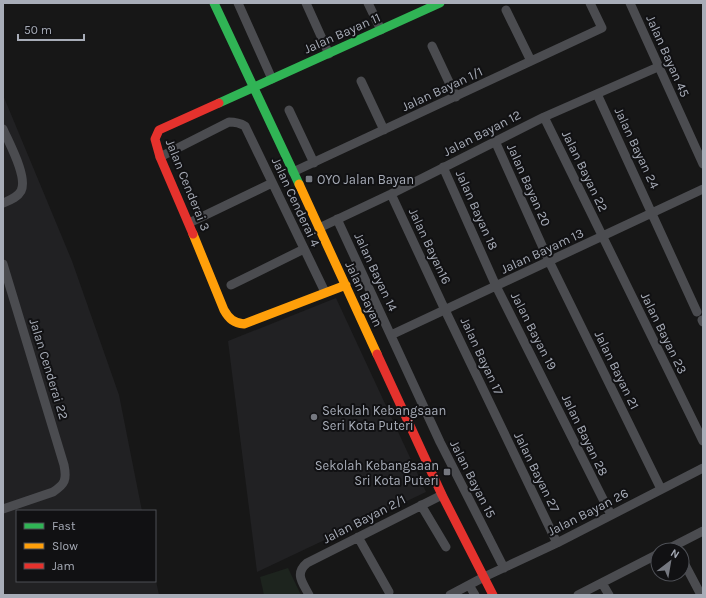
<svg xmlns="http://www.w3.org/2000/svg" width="706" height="598" font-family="Karla,sans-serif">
  <rect width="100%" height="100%" fill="#171717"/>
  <path fill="#212123" d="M3 95 72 261 119 395 142 511H17V581H155V576L159 595H3Z
    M336 298 426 492 257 572 228 341Z"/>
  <path fill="#1d241e" d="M288 568 301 595H264L260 577Z"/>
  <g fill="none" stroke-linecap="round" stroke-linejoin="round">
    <path stroke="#4b4c50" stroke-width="9" d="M238 3 272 79
      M306 3 329 54
      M368 3 381 30
      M630 3 703 164
      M506 10 531 61
      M432 46 456 97
      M361 81 384 130
      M597 94 697 312
      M289 110 314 163
      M544 117 703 441
      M3 129C9 143 28 177 21 191 17 198 10 200 3 203
      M495 141 549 261 661 489
      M160 157 229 122C236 122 240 123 245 126L325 292
      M443 167 496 286 611 515
      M293 172 602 28 590 3
      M391 194 445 310 557 543
      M337 219 440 442 504 568
      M189 223 272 183
      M319 228 391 194 544 117 658 67
      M3 264 64 465C67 480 65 484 53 492L3 509
      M231 285 304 249
      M702 320 703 322
      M391 335 703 189
      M421 505 446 547
      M358 537 389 592
      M666 550 703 531
      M682 559 701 595
      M602 583 609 595
      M469 585 475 595
      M309 595C303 583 294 574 307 563L442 495
      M450 595 484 577 557 543 703 468
      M578 595 658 554"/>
    <path stroke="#30b455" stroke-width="9" d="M214 3 299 184
      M219 103 440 3"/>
    <path stroke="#ff9f0a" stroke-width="9" d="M299 184 377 354
      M193 234 224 310C229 319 234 323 244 324L346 285"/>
    <path stroke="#e5322d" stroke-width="9" d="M193 234 160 157 155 139 159 130 219 103
      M377 354 442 495 493 595"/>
  </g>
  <g fill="#757880" stroke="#111113" stroke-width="1.5">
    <rect x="305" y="175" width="8" height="8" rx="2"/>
    <circle cx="314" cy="417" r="4"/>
    <rect x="443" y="468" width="8" height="8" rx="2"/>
  </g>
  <g text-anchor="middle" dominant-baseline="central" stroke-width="4" stroke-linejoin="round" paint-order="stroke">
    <g font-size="13" fill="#a8adb8" stroke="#111113">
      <text transform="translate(342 33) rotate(-24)">Jalan Bayan 11</text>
      <text transform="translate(668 56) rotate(66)">Jalan Bayan 45</text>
      <text transform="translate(442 89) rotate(-25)">Jalan Bayan 1/1</text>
      <text transform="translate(482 133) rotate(-27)">Jalan Bayan 12</text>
      <text transform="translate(637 148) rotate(65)">Jalan Bayan 24</text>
      <text transform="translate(585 171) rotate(64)">Jalan Bayan 22</text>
      <text transform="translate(188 185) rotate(68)">Jalan Cenderai 3</text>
      <text transform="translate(529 185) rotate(66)">Jalan Bayan 20</text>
      <text transform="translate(296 202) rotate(65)">Jalan Cenderai 4</text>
      <text transform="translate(477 210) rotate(66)">Jalan Bayan 18</text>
      <text transform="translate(430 246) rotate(65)">Jalan Bayan16</text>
      <text transform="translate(542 251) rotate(-25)">Jalan Bayam 13</text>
      <text transform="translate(376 272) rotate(65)">Jalan Bayan 14</text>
      <text transform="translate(364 294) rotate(65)">Jalan Bayan</text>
      <text transform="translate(534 331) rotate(63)">Jalan Bayan 19</text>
      <text transform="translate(664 333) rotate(64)">Jalan Bayan 23</text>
      <text transform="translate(482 356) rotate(65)">Jalan Bayan 17</text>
      <text transform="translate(49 369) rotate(73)">Jalan Cenderai 22</text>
      <text transform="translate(617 370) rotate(64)">Jalan Bayan 21</text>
      <text transform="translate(585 435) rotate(64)">Jalan Bayan 28</text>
      <text transform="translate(537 472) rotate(64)">Jalan Bayan 27</text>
      <text transform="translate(473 479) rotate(63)">Jalan Bayan 15</text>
      <text transform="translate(588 512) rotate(-27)">Jalan Bayan 26</text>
      <text transform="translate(364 519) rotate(-27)">Jalan Bayan 2/1</text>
    </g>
    <g font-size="13" fill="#a8adb8" stroke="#111113" text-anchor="start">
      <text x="317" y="179">OYO Jalan Bayan</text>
      <text x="322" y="410">Sekolah Kebangsaan<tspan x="322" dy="15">Seri Kota Puteri</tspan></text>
      <text x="439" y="465" text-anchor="end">Sekolah Kebangsaan<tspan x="439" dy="15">Sri Kota Puteri</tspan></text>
    </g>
  </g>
  <rect width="706" height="598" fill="none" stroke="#a8adb8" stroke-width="8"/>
  <rect x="16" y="510" width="140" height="72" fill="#111113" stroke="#4d4f55"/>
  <rect x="24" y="523" width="20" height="6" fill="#30b455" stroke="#4d4f55"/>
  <text x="52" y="530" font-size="12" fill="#a8adb8">Fast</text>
  <rect x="24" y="543" width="20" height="6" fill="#ff9f0a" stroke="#4d4f55"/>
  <text x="52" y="550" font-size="12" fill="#a8adb8">Slow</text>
  <rect x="24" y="563" width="20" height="6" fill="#e5322d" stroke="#4d4f55"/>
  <text x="52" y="570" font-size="12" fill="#a8adb8">Jam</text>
  <g transform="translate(670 562) rotate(31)"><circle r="19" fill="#111113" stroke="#4d4f55"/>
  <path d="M0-3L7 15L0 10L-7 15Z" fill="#757880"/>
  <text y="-6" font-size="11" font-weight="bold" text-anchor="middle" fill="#a8adb8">N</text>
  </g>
  <path d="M18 34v6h66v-6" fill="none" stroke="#a8adb8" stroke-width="2"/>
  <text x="24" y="34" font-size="12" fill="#a8adb8" stroke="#111113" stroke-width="3" paint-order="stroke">50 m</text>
</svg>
